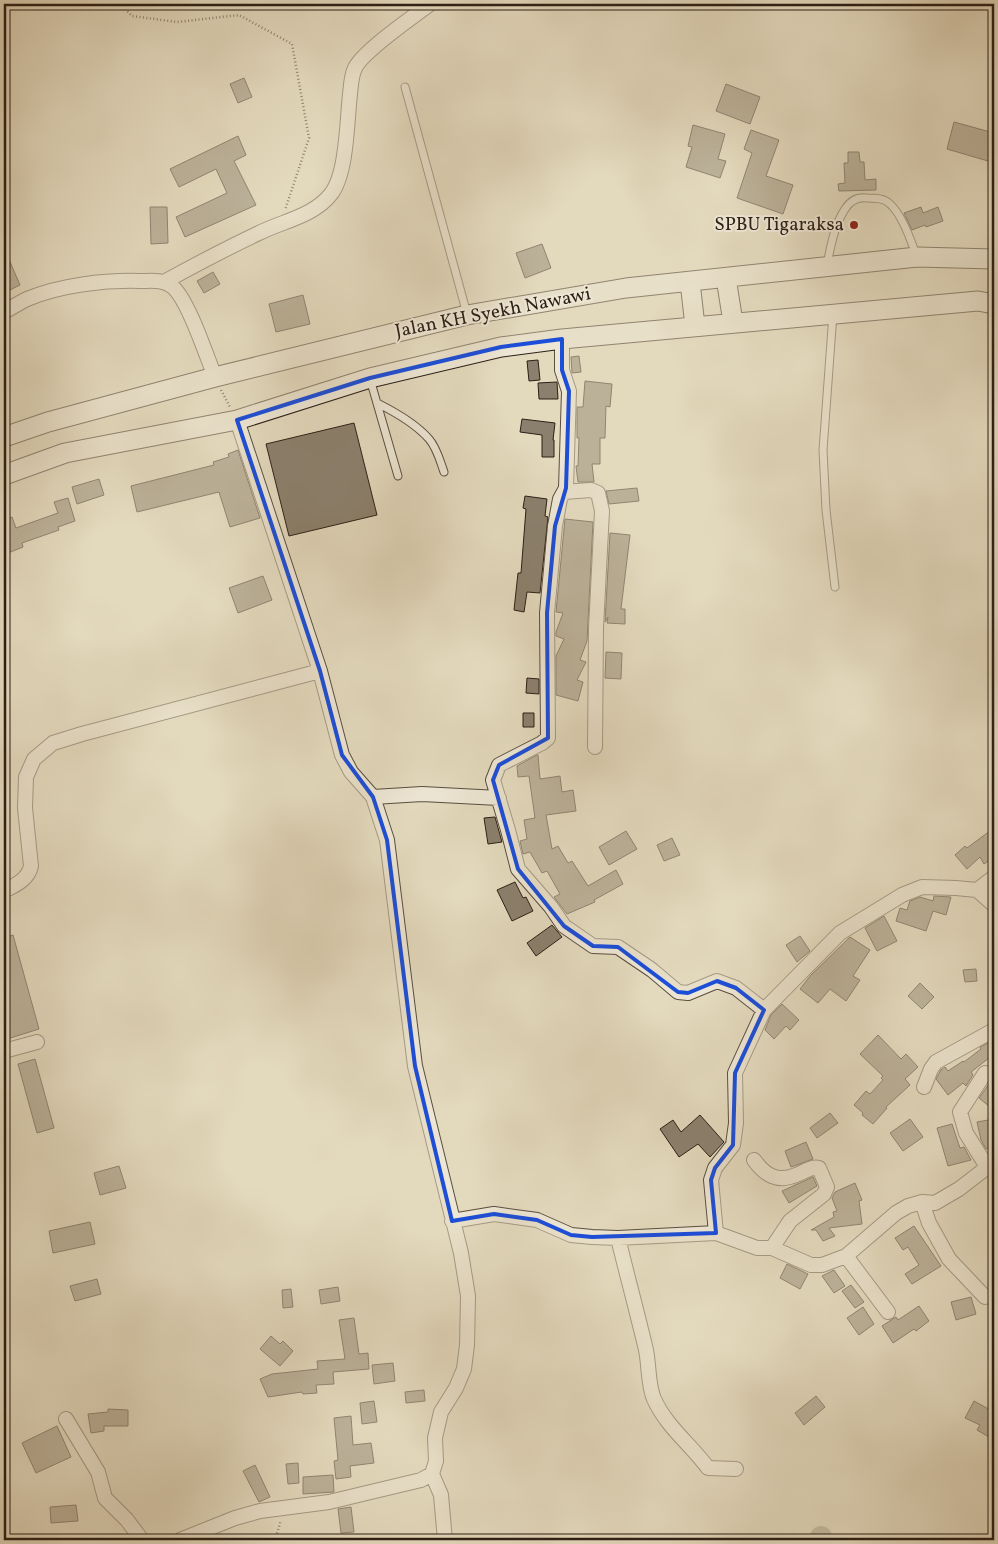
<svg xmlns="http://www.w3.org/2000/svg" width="998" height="1544" font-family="Vollkorn,serif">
  <rect width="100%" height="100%" fill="#e3d9bd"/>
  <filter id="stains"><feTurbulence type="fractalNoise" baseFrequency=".004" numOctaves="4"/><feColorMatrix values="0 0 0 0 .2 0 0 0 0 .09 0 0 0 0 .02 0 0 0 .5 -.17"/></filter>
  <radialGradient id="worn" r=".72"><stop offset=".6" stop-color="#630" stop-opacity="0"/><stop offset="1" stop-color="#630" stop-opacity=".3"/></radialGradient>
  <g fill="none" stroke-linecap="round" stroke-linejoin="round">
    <path stroke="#a59a84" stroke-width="22" d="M819 1540 821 1537"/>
  </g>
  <path fill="#8b806d" stroke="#2c1f16" d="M244 78 252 97 238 103 230 84Z
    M726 84 760 97 750 124 716 111Z
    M954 122 994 133 988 161 947 149Z
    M693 125 725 134 718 159 726 161 720 178 686 167 692 147 688 146Z
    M751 130 779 140 766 176 793 185 783 214 737 198 752 153 744 149Z
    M238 136 246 155 234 161 256 205 185 237 176 217 227 193 216 169 179 187 170 169Z
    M848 152H859L860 162H864L865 180 876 179V190L839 191 838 184 845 183 844 163H848Z
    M150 207H167L168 243 151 244Z
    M921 207 923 213 938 207 943 221 926 227 925 225 912 230 904 213Z
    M542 244 551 268 525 278 516 253Z
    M4 248 20 285 4 293Z
    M213 272 220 284 204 293 197 281Z
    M303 295 310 324 276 332 269 304Z
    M579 356 581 372 572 373 571 357Z
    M538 360 540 380 529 381 527 361Z
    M585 381 612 384 610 407 606 406 605 438H600V464H592L594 482H578L576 466H578L579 438H577V407H583Z
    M557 382 558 399H539L538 383Z
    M522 419 555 423 553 440H554V457H542V435L520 432Z
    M354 423 377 515 289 536 266 444Z
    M238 450 260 518 230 527 219 492 137 512 131 486 214 465 213 462 229 457 228 454Z
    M99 479 104 495 77 504 72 487Z
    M637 488 639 501 609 504 606 491Z
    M525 496 547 499 545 516 548 517 540 593 527 592 524 612 514 610 518 573H521L526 509 523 508Z
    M68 498 75 521 58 527 59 530 22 543 23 547 8 553 4 542V520L12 517 16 528 58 513 54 502Z
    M565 519 593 522 587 641 580 660 586 662 577 680 583 682 578 701 556 695V656L564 639 556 636V632L563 613 556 612Z
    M610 533 630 535 621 609H625V624L607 623 608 617 605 622Z
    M263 576 272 600 238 613 229 588Z
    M606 652 622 653 621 679 605 678Z
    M527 678 539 679V694L526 693Z
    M523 713H534V727H523Z
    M537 755H538L540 779 560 776 562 792 573 790 576 811 546 815 552 849 558 846 568 863 572 861 588 886 616 870 623 884 594 900 595 902 567 914 554 897 560 894 547 871 542 873 530 852 523 854 520 841 527 839 524 820 535 818 529 776 518 777 517 766Z
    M495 817 502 842 488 844 484 818Z
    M994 828V857L984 864 980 857 967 869 955 855 965 846 967 848Z
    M626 831 637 849 609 865 599 847Z
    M672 838 680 855 664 861 657 845Z
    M515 882 523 898 526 897 533 911 512 921 497 890Z
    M934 896 951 897 946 915 933 911 926 931 896 921 900 908 907 910 910 901 920 897 933 901Z
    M884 916 897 941 877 951 865 928Z
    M552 925 562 937 536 956 527 943Z
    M13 935 39 1029 4 1040V938Z
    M800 936 810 951 797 962 786 945Z
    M850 937 870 950 853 976 860 980 846 1001 830 989 818 1003 800 989 811 975Z
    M976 969 977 981 965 982 963 970Z
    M920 983 934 997 922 1009 908 996Z
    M782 1004 799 1020 790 1030 786 1026 774 1039 765 1030 771 1015Z
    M878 1035 901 1059 906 1054 918 1067 905 1079 910 1085 886 1107 887 1108 873 1124 862 1115 863 1113 854 1105 866 1091 870 1094 883 1080 881 1078 883 1076 860 1054Z
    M994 1040V1054L971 1072 973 1075 966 1086 963 1083 948 1095 936 1079 941 1070 945 1067 948 1071 963 1061 964 1062 981 1049 980 1047Z
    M35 1059 54 1128 37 1133 18 1064Z
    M994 1077V1101L990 1107 979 1098Z
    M830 1113 838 1123 817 1138 810 1128Z
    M700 1115 724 1142 710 1157 698 1144 679 1157 660 1129 673 1120 681 1132Z
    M910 1119 923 1137 903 1151 890 1133Z
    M994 1119V1147L986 1149 981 1140 977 1122Z
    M952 1124 960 1148 964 1147 971 1160 948 1166 937 1128Z
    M806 1142 813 1159 791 1167 785 1151Z
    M119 1166 126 1188 100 1195 94 1173Z
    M813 1177 817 1186 789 1203 782 1191Z
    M855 1183 862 1200 859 1201 862 1224 829 1228 835 1236 823 1241 816 1230H811L834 1217 833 1212 837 1211 832 1198 835 1192Z
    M90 1222 95 1244 53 1253 49 1231Z
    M914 1226 941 1266 912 1284 905 1274 919 1265 908 1247 903 1250 895 1238Z
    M787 1264 808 1274 800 1289 780 1278Z
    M834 1270 845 1286 834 1293 822 1276Z
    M97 1279 101 1294 75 1301 70 1286Z
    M851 1285 864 1302 855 1308 842 1291Z
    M338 1287 340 1301 321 1304 319 1290Z
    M291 1289 293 1307 283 1308 282 1290Z
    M971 1297 976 1314 956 1320 951 1302Z
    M919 1306 929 1321 916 1331 914 1329 893 1343 882 1326 896 1317 898 1320Z
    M863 1307 874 1324 859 1335 847 1318Z
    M354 1318 359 1354 368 1353 369 1369 333 1372 334 1384 316 1385 317 1393 303 1394 302 1392 268 1397 260 1379 272 1374 318 1369 317 1361 345 1359 339 1320Z
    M271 1336 280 1344 283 1341 293 1351 280 1366 260 1349Z
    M393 1363 395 1381 374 1384 372 1365Z
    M424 1390 425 1401 406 1403 405 1392Z
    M816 1396 825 1407 804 1425 795 1413Z
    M374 1401 377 1422 362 1424 360 1403Z
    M974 1401 994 1412V1440L977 1430 980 1425 965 1418Z
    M108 1409 128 1410V1426H104V1431L91 1433 88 1414 108 1412Z
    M351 1416 353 1445 371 1443 374 1463 350 1466 351 1477 336 1479 334 1461 338 1460 334 1418Z
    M57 1426 71 1457 36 1473 22 1443Z
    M298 1463 299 1483 288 1484 286 1464Z
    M255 1465 270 1497 259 1502 243 1471Z
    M333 1475 334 1492 303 1494V1477Z
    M76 1505 78 1521 51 1523 50 1507Z
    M351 1507 354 1532 341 1533 338 1509Z"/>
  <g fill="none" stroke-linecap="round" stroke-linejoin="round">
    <g stroke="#5a4e40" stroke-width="9">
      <path id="lane" d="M405 87 467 314
        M827 264C831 246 834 226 845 209 850 201 858 197 867 198 874 198 881 198 886 201 900 209 911 240 916 255
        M833 314 823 450 826 510 835 587
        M370 379 398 476
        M377 403C395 412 416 424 429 439 437 448 440 461 444 472"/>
    </g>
    <g stroke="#5a4e40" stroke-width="16">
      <path id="street" d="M164 282C195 265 227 248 259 233 283 221 314 216 331 194 347 174 347 120 350 94 351 86 351 76 355 68 363 51 413 17 430 4
        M4 312C11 308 19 303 27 299 61 285 104 280 140 281 152 281 163 279 173 287 189 302 206 355 215 377
        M562 339V370L569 391 566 488 560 499 555 526 547 613 548 738 542 743 499 765 493 780 508 830 518 869 551 907 564 926 593 946 618 947 652 970 678 992 688 993 717 981 736 988 764 1010
        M564 492 591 490 598 493 602 511 596 628 595 747
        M373 797 422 794 499 798
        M977 890 994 877
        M4 891C15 885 28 880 31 866L25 808 26 777 34 759 53 743 82 734 320 671
        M4 1051 37 1042
        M985 1073 960 1112 966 1133 987 1167
        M924 1087 931 1069 936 1062 994 1030
        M754 1160C765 1175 777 1183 796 1175 804 1172 811 1166 819 1168L827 1187 824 1194 790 1221 772 1248
        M922 1202 929 1223 949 1259 985 1297
        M452 1221 494 1214 537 1220 571 1235 592 1237 618 1238 716 1233 757 1248H772L811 1265H822L846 1256 896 1213 908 1206 922 1202 935 1203 959 1189 994 1162
        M716 1233 711 1180 715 1168 733 1145 736 1123 735 1073 764 1010 840 933 902 895 922 887 956 888 977 890 994 905
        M618 1238C627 1275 637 1312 646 1350 649 1364 648 1386 654 1399 666 1426 691 1445 708 1468L736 1469
        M846 1256 888 1312
        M66 1419 98 1472 105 1498 127 1520 142 1540
        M432 1474 441 1495 445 1540
        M180 1540 235 1518 260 1511 329 1502 421 1480 432 1474 436 1461 435 1438 441 1412 456 1388 464 1369 467 1345 468 1296 461 1253 415 1066 387 840 373 797 351 772 342 755 320 671 237 420"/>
    </g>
    <g stroke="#2c1f16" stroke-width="21">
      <path id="secondary" d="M726 278 733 322
        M690 282 695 326
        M4 437 48 422 215 377 467 315 626 288 917 257 994 259
        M4 475 65 453 237 420 370 378 501 347 562 339 978 301 994 304"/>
    </g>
    <path stroke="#2c1f16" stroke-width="2.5" stroke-dasharray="1 2.5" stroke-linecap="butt" d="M120 4 132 16 177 22 239 15 292 44 309 138 285 210
      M221 390 230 407
      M275 1540 281 1520"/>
    <use href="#lane" stroke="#ede6d4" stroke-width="7"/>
    <use href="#street" stroke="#ede6d4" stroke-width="14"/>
    <use href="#secondary" stroke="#ede6d4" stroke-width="19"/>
  </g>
  <path d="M0 0H998V1544H0ZM562 339V370L569 391 566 488 555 526 547 613 548 738 499 765 493 780 518 869 564 926 593 946 618 947 678 992 688 993 717 981 736 988 764 1010 735 1073 733 1145 715 1168 711 1180 716 1233 592 1237 571 1235 537 1220 494 1214 452 1221 415 1066 387 840 373 797 342 755 320 671 237 420 370 378 501 347Z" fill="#e3d9bd" fill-opacity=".55" fill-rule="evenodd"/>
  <path fill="none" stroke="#1d4ed8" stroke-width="4" stroke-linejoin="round" d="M562 339V370L569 391 566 488 555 526 547 613 548 738 499 765 493 780 518 869 564 926 593 946 618 947 678 992 688 993 717 981 736 988 764 1010 735 1073 733 1145 715 1168 711 1180 716 1233 592 1237 571 1235 537 1220 494 1214 452 1221 415 1066 387 840 373 797 342 755 320 671 237 420 370 378 501 347Z"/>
  <circle fill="#8f2418" stroke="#ede6d4" stroke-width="2" cx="854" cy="225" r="5"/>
  <g text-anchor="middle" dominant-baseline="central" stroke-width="4" stroke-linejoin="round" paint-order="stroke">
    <g font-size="19" fill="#2c1f16" stroke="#ede6d4" text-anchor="end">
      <text x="844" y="225">SPBU Tigaraksa</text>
    </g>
    <g font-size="19" fill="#2c1f16" stroke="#ede6d4">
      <text transform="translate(493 313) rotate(-11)">Jalan KH Syekh Nawawi</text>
    </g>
  </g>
  <rect width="998" height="1544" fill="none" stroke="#e3d9bd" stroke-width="20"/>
  <rect x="5" y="5" width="988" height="1534" fill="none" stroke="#2c1f16" stroke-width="2.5"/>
  <rect x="10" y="10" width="978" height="1524" fill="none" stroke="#2c1f16"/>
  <rect width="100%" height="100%" filter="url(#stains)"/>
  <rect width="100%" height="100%" fill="url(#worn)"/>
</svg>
